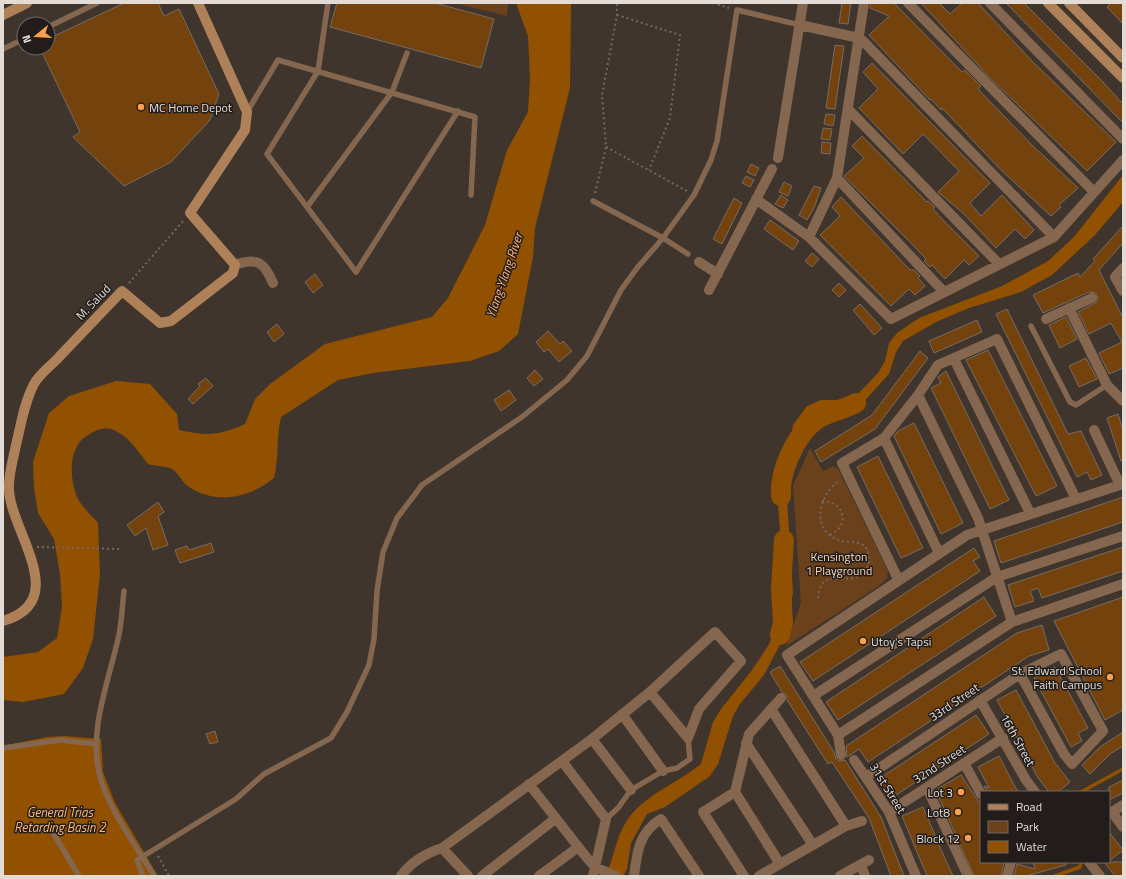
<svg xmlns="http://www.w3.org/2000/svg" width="1126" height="879" font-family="'Titillium Web',sans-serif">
  <rect width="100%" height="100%" fill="#3f352d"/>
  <path fill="#6a411a" d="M455 3H508L507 16Z
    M810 448 823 471 833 466 838 469 888 571 887 578 879 586 786 646 801 603 793 486Z"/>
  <path fill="#925100" d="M516 3H571V6L570 88 535 228 533 257 518 334 499 351 470 361 373 373 338 380 281 417C276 437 279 458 274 478 249 498 217 505 189 487 182 483 179 473 172 469 166 466 155 466 148 464 138 451 127 434 111 429 103 427 96 430 90 434 68 444 69 477 77 497 82 507 91 515 98 523L100 574 93 639 83 668 64 694 23 702 3 700V657L38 652 57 638 62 607 60 574 54 539 38 513 34 488 33 462 49 413 69 396 116 381 150 384 177 414 179 430C208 436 218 436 245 424L255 399 270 384 325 344 432 317 448 298 485 225 507 150 528 112 530 78 528 36Z
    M1123 175V202L1094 236 1052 275 1021 292 969 308 936 322 903 341 896 352 889 374 858 408 845 412H830L815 418 805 428 785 467 793 593 786 633 764 675 740 704 733 716 718 764 710 776 665 807 647 814 631 843 627 869 623 876H605C615 857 615 839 626 822 643 795 678 783 701 764L713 722 721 709 752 670 768 646 777 628 782 608 784 585 777 489V468L790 443 793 425 807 406 821 400H848L857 395 878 373 885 361 889 343 897 333 919 318 1002 286 1048 261 1074 237Z
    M65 736 101 739 103 772 115 803 158 876H3V746L47 737Z"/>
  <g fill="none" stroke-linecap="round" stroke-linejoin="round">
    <path stroke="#925100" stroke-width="3.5" d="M1081 792 1123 769
      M1055 876 1080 867 1081 862"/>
    <path stroke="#925100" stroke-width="20" d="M781 496C779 472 796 434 816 420 828 412 843 410 856 403
      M780 635 783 623 781 589 784 540"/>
  </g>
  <path fill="#74420c" stroke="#776c63" d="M124 3H158L164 16 179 9 219 94 210 120 171 162 124 186 73 137 80 132 40 48H48V39Z
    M337 3H435L494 19 481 68 330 27Z
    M842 3H851L848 24 839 23Z
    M870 3H894L962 72 965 70 981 86 978 89 1032 145 1078 188 1059 205 1061 207 1051 216 1001 170 942 108 941 110 931 99 930 100 869 35 889 16 870 8Z
    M921 3H939L950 14 962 3H978L1031 60 1116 142 1087 171 990 78Z
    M1006 3H1024L1104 83 1123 104V123Z
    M1111 3H1123V24L1107 7Z
    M835 45 844 46 835 109 826 108Z
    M872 63 990 183 970 203 981 216 1002 195 1034 230 1025 239 1015 229 996 248 963 213 938 192 959 171 923 134 903 154 859 108 878 89 863 72Z
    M826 114 835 115 833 126 824 124Z
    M823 128 832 129 830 140 821 139Z
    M862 136 927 202 928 201 935 207 933 209 946 223 979 256 969 265 964 260 945 279 932 265 930 267 924 261 926 259 909 241 844 176 864 158 852 146Z
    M822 142 831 143 830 154 821 153Z
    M751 164 759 168 755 176 747 172Z
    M746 176 754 180 750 187 742 183Z
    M784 182 792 186 788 196 779 192Z
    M814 186 821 188 814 208 807 220 799 215Z
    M781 195 788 200 783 208 775 204Z
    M841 197 910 270H914L920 276 918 278 925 286 915 295 909 289 891 306 820 235 840 216 832 207Z
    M734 198 742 203 722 244 713 239Z
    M770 220 799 241 793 250 764 229Z
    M1123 226V243L1099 270 1123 318V368L1109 374 1099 353 1122 342 1111 323 1089 334 1078 312 1097 302 1098 298 1096 293 1089 292 1043 313 1033 295 1078 273 1080 277 1095 261 1093 259Z
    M812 253 819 259 812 267 805 261Z
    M315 274 323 285 313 293 305 282Z
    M839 283 846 290 839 297 832 290Z
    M860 304 882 328 874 335 853 310Z
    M1007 309 1068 434 1081 431 1102 475 1091 480 1087 472 1077 477 996 314Z
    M1066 317 1077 339 1060 348 1049 325Z
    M977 320 982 332 934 353 929 341Z
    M277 324 284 334 274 342 267 332Z
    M548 331 560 344 563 341 572 351 559 362 548 349 544 352 536 342Z
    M988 350 1057 486 1036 496 966 360Z
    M920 351 928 358 875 429 821 462 815 451 872 415Z
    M1086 358 1097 379 1079 387 1069 366Z
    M535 370 543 379 534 386 527 378Z
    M946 371 1009 500 990 509 931 388 941 383 938 377Z
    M206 378 213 386 193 404 188 399 200 386 198 384Z
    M509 390 516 400 501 411 494 400Z
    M1118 414 1123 431V460L1121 461 1107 418Z
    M914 423 963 523 941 534 894 436 898 431Z
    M878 456 923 548 901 558 857 467Z
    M1123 497V522L1001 563 994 541Z
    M158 502 164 512 158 516 168 545 153 550 146 528 135 536 127 525Z
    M211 543 214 552 180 563 175 550 187 546 189 550Z
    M1123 547V571L1042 598 1038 588 1030 591 1034 601 1015 607 1008 585Z
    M974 548 980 557 973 561 980 571 813 681 800 662Z
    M984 597 996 616 838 720 826 702Z
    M1123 597V710L1105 720 1054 621Z
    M1042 625 1049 650 1029 656 868 762 859 749 847 757 846 746 1017 633Z
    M780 666 834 752 836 759 839 761 845 760 881 817 904 876H891L869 818 832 762 828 764 787 700V696L782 692 770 672Z
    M1055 667 1088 728 1078 733 1082 741 1071 747 1034 678Z
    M1016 690 1055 763 1070 782 1058 792H1049L1038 778 997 700Z
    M976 715 989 734 890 799 877 780Z
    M215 731 218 742 210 744 206 734Z
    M1123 732V746L1110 754 1090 774 1082 765 1100 747Z
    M999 756 1013 783 1018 792H991L990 790 987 792 984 786 989 788 978 767Z
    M961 775 981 805V862H1004L1001 876H974L937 793 939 788Z
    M1123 780V793L1109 800V787Z
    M923 807 943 854 953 876H927L902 816Z
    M1109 832 1123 850 1109 861Z
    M1033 862H1066V865L1026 876H1014L1017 864 1035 869Z
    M1104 862H1123V876H1115Z"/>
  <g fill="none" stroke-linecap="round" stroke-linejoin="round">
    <path stroke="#726962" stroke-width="2" stroke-dasharray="2 3" stroke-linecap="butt" d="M713 3 729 8
      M617 15 680 35 670 118 649 170
      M606 147 687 191
      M595 193 606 147 602 95 617 15V3
      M129 283 184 220
      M822 501C845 501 851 527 829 535
      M37 547 120 549
      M818 598C821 562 853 591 866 570 869 566 870 560 869 555 865 536 846 546 834 538 810 524 821 493 840 480
      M158 856 169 876"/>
    <path stroke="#84674e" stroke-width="5.5" d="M328 3 318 71 267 154 356 272 458 111
      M48 27 97 3
      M3 49 24 39
      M247 112 278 60 475 117 471 195
      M593 201 663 238 688 254
      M307 207 392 92 407 53
      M1031 326 1070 402 1076 405 1107 385
      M124 591C122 607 122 623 118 639 108 684 87 733 101 780 110 811 137 847 154 876
      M3 748 60 740 97 744
      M606 819 618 808 631 790 663 771 677 768 690 759 688 738
      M52 831 79 876
      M143 876 137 860 236 799 264 774 331 738 347 712 369 665 374 639 377 591 383 552 397 518 422 485 522 417 567 380 587 356 621 290 637 268 663 238 694 195 711 160 717 141 737 10 800 25"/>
    <path stroke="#84674e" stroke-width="10" d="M908 3 1094 192
      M990 3 1123 139
      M800 25 859 38 864 42 1054 237
      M848 109 999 264
      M778 158 803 3
      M837 178 944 292
      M756 199 809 237 891 319 1054 237 1123 160
      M809 237 837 178 864 3
      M699 262 718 274
      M235 265C257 257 264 262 273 283
      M1123 268 1115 277 1123 291
      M709 290 772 169
      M1069 308 1107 385 1123 401
      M1046 319 1092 298
      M954 359 1030 513
      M918 395 978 518 1012 622
      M1094 430 1120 485
      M884 438 939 553
      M898 579 842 463 884 438 918 395 938 365 997 339 1076 499
      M813 696 997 577 1123 536
      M980 700 1026 780 1035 792
      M771 709 846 826
      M622 714 663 771
      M838 735 1012 622 1123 584
      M592 739 631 790
      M746 743 813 845
      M841 755 838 735 787 655 967 535 1123 484
      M854 760 889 812 916 876
      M562 761 606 819 593 876
      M964 763 981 794
      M866 777 1020 674 1061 654 1103 731 1072 764 1064 754 1020 674
      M529 784 587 858 595 867 616 876
      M927 788 968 876
      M735 792 780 864
      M1123 805 1112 812 1123 827
      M889 812 1003 738
      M442 848 468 876
      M1089 862 1100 876
      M861 865 865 876
      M401 876C410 863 426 853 442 848L592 739 650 692 715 632 741 661 699 709 688 738 650 692
      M482 876 555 819
      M539 876 577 848
      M634 876C637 852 639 832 661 819L699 876
      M744 876 703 812 735 792 749 734 781 698
      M759 876 846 826 862 821
      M840 876 869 860
      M1007 876 1011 862"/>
    <path stroke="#af8159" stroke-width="10" d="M1048 3 1123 78
      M1069 3 1123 58
      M3 15 27 3
      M3 621C72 601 11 532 9 490 8 476 13 460 16 445 21 425 24 403 34 384 39 374 51 366 59 357 80 335 101 313 122 291L160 323 171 321 233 273 235 265 190 213 245 130 247 112 198 3"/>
  </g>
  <g fill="#f9a04c" stroke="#221d1a" stroke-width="1.5">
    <circle cx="141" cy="107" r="4"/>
    <circle cx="863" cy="641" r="4"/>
    <circle cx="1110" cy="677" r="4"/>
    <circle cx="961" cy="792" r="4"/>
    <circle cx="958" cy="812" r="4"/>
    <circle cx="968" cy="838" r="4"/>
  </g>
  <g text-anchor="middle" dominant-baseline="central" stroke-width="3" stroke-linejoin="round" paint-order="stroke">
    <g font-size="12" fill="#e2dbd6" stroke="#221d1a" text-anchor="end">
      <text x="149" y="107" text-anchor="start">MC Home Depot</text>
      <text x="871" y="641" text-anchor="start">Utoy's Tapsi</text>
      <text x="1102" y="670">St. Edward School<tspan x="1102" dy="14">Faith Campus</tspan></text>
      <text x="953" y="792">Lot 3</text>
      <text x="950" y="812">Lot8</text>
      <text x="960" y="838">Block 12</text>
    </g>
    <g font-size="12" fill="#e2dbd6" stroke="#221d1a">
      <text transform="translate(93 302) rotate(-46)">M. Salud</text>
      <text transform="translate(954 702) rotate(-34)">33rd Street</text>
      <text transform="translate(1018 740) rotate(61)">16th Street</text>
      <text transform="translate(939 764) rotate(-33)">32nd Street</text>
      <text transform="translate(888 788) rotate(58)">31st Street</text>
    </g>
    <g font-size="12" fill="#fad4b6" stroke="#221d1a">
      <text x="839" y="556">Kensington<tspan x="839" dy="14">1 Playground</tspan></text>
    </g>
    <g font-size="13" font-style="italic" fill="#ffb576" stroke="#221d1a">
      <text transform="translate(504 275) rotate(-71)">Ylang-Ylang River</text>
      <text x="60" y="812">General Trias<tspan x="60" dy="15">Retarding Basin 2</tspan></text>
    </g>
  </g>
  <rect width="1126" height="879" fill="none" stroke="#e2dbd6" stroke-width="8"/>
  <rect x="980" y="791" width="130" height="72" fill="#221d1a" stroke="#6f6965"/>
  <rect x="988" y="804" width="20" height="6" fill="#af8159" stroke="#6f6965"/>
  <text x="1016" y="811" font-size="12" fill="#e2dbd6">Road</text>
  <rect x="988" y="821" width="20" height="12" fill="#6a411a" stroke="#6f6965"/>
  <text x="1016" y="831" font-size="12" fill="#e2dbd6">Park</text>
  <rect x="988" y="841" width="20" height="12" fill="#925100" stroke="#6f6965"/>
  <text x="1016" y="851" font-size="12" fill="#e2dbd6">Water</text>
  <g transform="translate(36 36) rotate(252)"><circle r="19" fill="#221d1a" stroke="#6f6965"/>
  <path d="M0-3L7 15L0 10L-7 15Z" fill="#f9a04c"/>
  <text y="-6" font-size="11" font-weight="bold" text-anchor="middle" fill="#e2dbd6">N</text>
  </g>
</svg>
